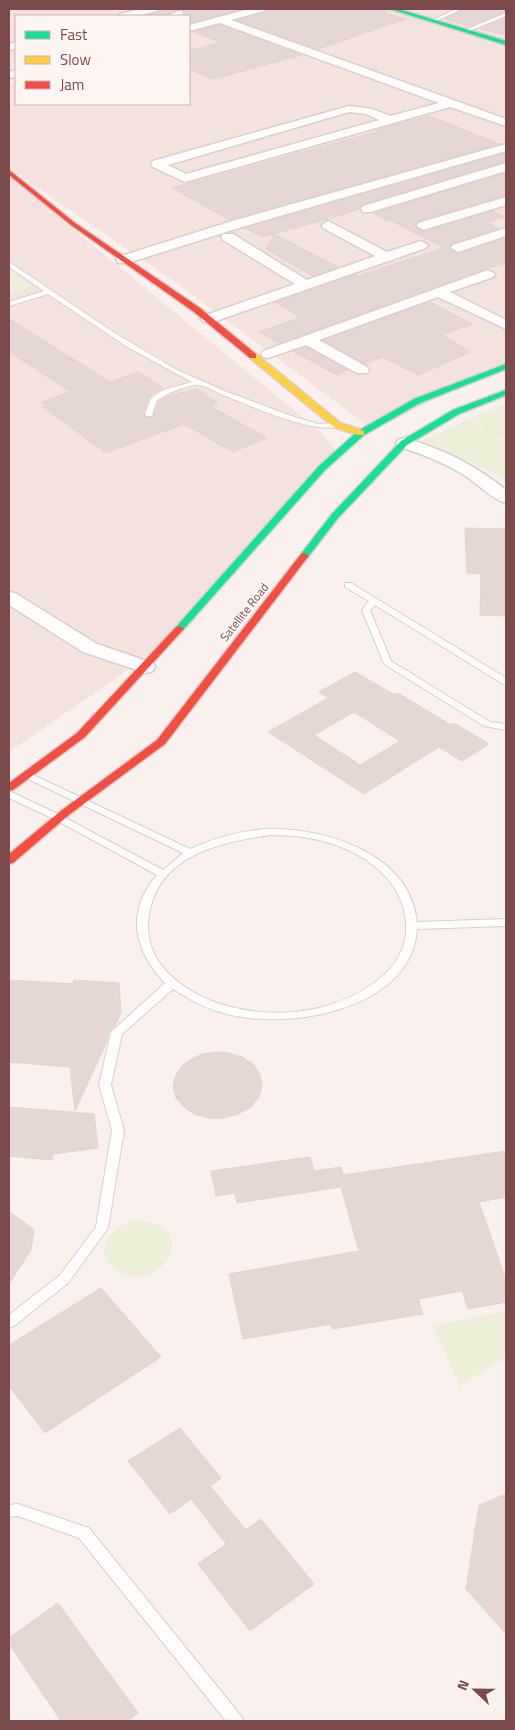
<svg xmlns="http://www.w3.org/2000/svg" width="515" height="1730" font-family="'Titillium Web',sans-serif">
  <rect width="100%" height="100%" fill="#faf1ee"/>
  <path fill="#f4e2de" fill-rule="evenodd" d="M9 9H506V364L491 370 378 428 364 423 182 287 9 168V85L16 83 9 78ZM16 16H189V104H16Z
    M9 177 321 432 335 450 194 620 114 680 9 752Z"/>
  <path fill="#eeefd9" d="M9 269 32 287 9 294Z
    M506 403V482L499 476 420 441Z
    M130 1221C208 1216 162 1302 116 1270 91 1253 110 1230 130 1221Z
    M506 1311V1357L460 1386 433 1326Z"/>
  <path fill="#e6d7d5" stroke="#e3d2d0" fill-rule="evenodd" d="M160 9H243L189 23V16H185L184 11 179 9 164 16 149 15 157 13Z
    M267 9H385L387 14 406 19 318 49 237 20 264 13Z
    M464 9H506V11L470 26 445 19Z
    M506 18V35L480 29Z
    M220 25 302 55 213 79 189 69V51L221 42 193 32Z
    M429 116 499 144 230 220 172 188 383 130 380 129Z
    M506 153V161L362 204 359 209 335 217 262 237 245 228Z
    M506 173V195L417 221 415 225 424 232 493 211 504 217 486 222 498 228 452 243 449 248 459 254 506 238V264L487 268 279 343 259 332 300 318 275 302 354 275 358 276 444 248 390 220 387 221 373 213Z
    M274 234 338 267 313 276 266 249Z
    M430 302 472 324 442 335 471 352 418 375 382 357 365 364 323 340Z
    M9 319 110 382 139 372 163 388 149 397 143 413 146 418H153L158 403 166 397 197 389 218 403 210 406 267 438 233 452 184 424 106 453 43 407 47 406 41 402 71 392 9 352Z
    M306 347 348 370 337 375 293 351Z
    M465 528 506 529V616L480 615 481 574 467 573Z
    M355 672 395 695 398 693 451 725 454 723 489 744 462 761 439 747 364 794 268 732 328 698 319 692ZM354 712 400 741 360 765 314 735Z
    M11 980 73 984 74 980 119 983 121 1013 115 1026 109 1032 106 1043 75 1111 70 1067 9 1062V990Z
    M216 1052 229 1053 242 1057 253 1064 260 1074 262 1086 259 1097 251 1107 238 1114 224 1118H209L194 1114 184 1107 176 1098 173 1087 175 1077 181 1067 190 1060 202 1054Z
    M9 1107 94 1114 98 1148 53 1154 52 1160 9 1156Z
    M506 1151V1197L479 1202 506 1280V1302L468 1309 462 1291 418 1299 423 1314 332 1329 331 1324 243 1339 229 1274 359 1251 341 1187 237 1203 235 1193 216 1196 211 1171 310 1157 314 1171 341 1167 343 1175Z
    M9 1211 34 1230 31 1250 9 1284Z
    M101 1288 161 1357 45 1433 9 1386V1345Z
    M180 1428 221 1478 210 1486 246 1530 261 1519 314 1584 250 1631 198 1564 226 1544 191 1499 170 1514 128 1461Z
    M506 1494V1634L466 1589 479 1505Z
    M58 1603 138 1713 127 1721H61L9 1644V1638Z"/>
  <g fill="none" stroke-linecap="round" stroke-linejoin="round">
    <g stroke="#dacecc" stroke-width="2">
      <path id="lane" d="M457 9H462L434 22 430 21Z
        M506 13V16L467 32 463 31Z
        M9 262 113 332 177 370 227 392 294 417 319 424 337 423 341 425C321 438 243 403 221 394 214 391 206 386 199 385 192 383 162 395 157 401 154 405 154 411 152 416H146L145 414 151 398 163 390 192 382 129 348 48 294 9 306V302L44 291 9 267Z
        M345 583H351L506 678V685L503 684 375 605 370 610 391 661 490 722 506 724V730L484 726 384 664 362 610 369 601 345 587Z
        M27 772 190 849C213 838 247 829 272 829 330 829 410 855 417 922L506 919V926L417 929C412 1006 302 1027 242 1017 217 1014 194 1003 173 989L122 1034 111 1085 124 1130 108 1228 68 1283 14 1326 9 1327V1315L60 1275 96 1227 112 1130 99 1085 111 1032 165 983C134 951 125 912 157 875L56 820 9 798V791L62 816 163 870 183 853 24 777 22 775ZM270 835C283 836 295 835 308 838 346 844 389 866 402 904 422 961 367 996 319 1008 294 1014 265 1014 240 1009 213 1004 187 992 167 972 148 952 144 928 152 902 168 852 226 842 270 835Z
        M18 1504 89 1528 241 1716 244 1721H226L79 1538 18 1516 9 1517V1505Z"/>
    </g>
    <g stroke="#dacecc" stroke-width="3">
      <path id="street" d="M141 9H158L157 11 136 16H119L120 14Z
        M249 9H265L264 11 231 20 506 119V126L450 107 185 182 153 167 151 164 153 161 349 106 372 109 390 116 439 103 220 23 189 31V25ZM349 112 366 114 379 120 186 174 168 165Z
        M179 11 183 12V16H166Z
        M16 42V48L9 50V44Z
        M16 70V76L9 78V72Z
        M506 144V151L242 227 128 263H118L116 260 118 257 232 221Z
        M506 163V171L371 212H363L361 209 363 206Z
        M506 197V205L423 230 417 226 418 223Z
        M328 221 387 252 421 241 428 245 426 248 213 322H203L201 319 203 316 295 284 223 240 221 237 223 234H233L307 280 375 256 323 228 322 225Z
        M506 228V236L458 252 451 248 453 245Z
        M488 270 495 274 493 277 450 292 506 320V329L438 297 319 340 367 367 369 370 367 373H357L306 345 268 358 263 357 261 354 263 351Z
        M404 438C441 448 477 466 506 490V503C493 500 476 482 464 475 443 462 421 454 398 446L396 443 398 440Z
        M9 592 15 593 97 644 153 663 155 667 153 671 146 673 83 652 9 605Z"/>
    </g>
    <g stroke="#daccca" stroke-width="3">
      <path id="fast" d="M390 9H398L506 41V45Z
        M506 364V369L420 403 364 435 325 470 182 631H176L174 629 176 627 319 466 358 431 414 399Z
        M506 390V395L459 414 407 445 338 518 307 558H301V554L332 514 401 441 453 410Z"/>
    </g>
    <g stroke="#daccca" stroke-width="3">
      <path id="slow" d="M250 354H256L340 423 364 431V435H358L334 427 250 358Z"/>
    </g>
    <g stroke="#daccca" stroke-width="3">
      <path id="jam" d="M9 170 75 223 200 308 256 354V358H250L194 312 71 225 9 175Z
        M304 553 309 556 307 558 165 744 70 814 13 863 9 864V854L62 810 157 740 301 554Z
        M179 626 182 627 184 629 182 631 85 737 13 790 9 791V783L77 733 176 627Z"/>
    </g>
    <path stroke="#ddcfcf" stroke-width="2" stroke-dasharray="0.5 2" stroke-linecap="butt" d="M491 420V422L485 425 493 435 506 431"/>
    <use href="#lane" fill="#fefdfc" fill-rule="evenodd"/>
    <use href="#street" fill="#fefdfc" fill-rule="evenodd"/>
    <use href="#fast" fill="#16e098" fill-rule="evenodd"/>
    <use href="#slow" fill="#ffcf43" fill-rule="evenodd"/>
    <use href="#jam" fill="#f24e42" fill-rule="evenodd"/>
  </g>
  <g text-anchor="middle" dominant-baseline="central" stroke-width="4" stroke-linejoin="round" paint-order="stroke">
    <g font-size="12" fill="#7b4b4b" stroke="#fff5f2">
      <text transform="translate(244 612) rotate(-52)">Satellite Road</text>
    </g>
  </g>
  <rect width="515" height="1730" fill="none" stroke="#7b4b4b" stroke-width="20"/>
  <rect x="15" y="15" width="175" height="90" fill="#fff5f2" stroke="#cab1af"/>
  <rect x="25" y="31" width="25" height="8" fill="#16e098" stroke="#cab1af"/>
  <text x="60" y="40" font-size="15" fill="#7b4b4b">Fast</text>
  <rect x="25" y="56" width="25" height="8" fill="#ffcf43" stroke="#cab1af"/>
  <text x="60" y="65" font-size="15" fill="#7b4b4b">Slow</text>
  <rect x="25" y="81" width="25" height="8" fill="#f24e42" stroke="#cab1af"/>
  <text x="60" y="90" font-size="15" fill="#7b4b4b">Jam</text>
  <g transform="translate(475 1690) rotate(292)" stroke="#fff5f2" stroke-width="4" paint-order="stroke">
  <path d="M0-4L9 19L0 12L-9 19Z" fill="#7b4b4b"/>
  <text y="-8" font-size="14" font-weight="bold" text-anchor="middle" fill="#7b4b4b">N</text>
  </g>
</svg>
